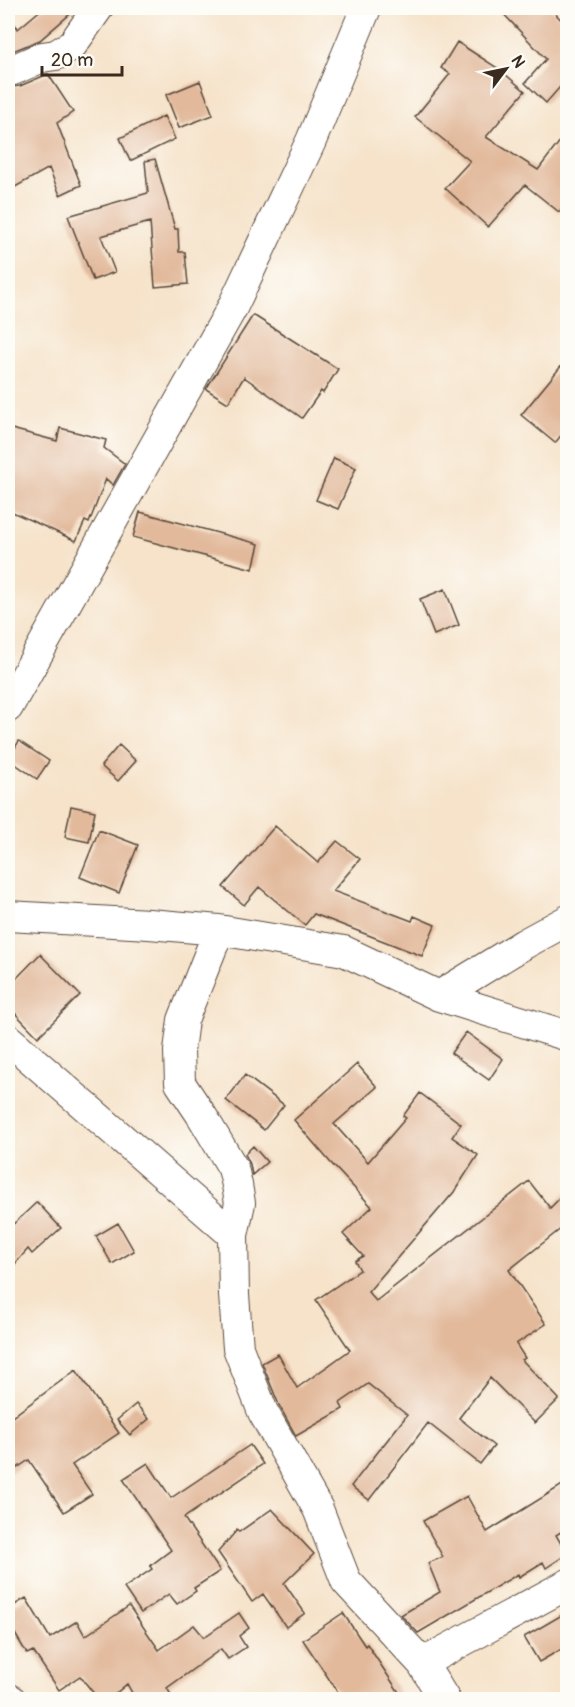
<svg xmlns="http://www.w3.org/2000/svg" width="575" height="1707" font-family="Pangolin,sans-serif">
  <rect width="100%" height="100%" fill="#fdfcf7"/>
  <filter id="ink" filterUnits="userSpaceOnUse"><feTurbulence type="fractalNoise" baseFrequency=".0167" numOctaves="2"/><feDisplacementMap in="SourceGraphic" scale="12" xChannelSelector="R" yChannelSelector="G"/><feConvolveMatrix kernelMatrix="1 2 1 2 8 2 1 2 1" color-interpolation-filters="sRGB"/></filter>
  <filter id="wash" filterUnits="userSpaceOnUse"><feTurbulence type="fractalNoise" baseFrequency=".008" numOctaves="4" result="noise"/><feDisplacementMap in="SourceGraphic" scale="24" xChannelSelector="R" yChannelSelector="G"/><feGaussianBlur stdDeviation="1.35" result="paint"/><feColorMatrix in="noise" values="0 0 0 0 0 0 0 0 0 0 0 0 0 0 0 0 0 1.4 0 .05"/><feComposite in="paint" operator="in"/></filter>
  <g filter="url(#wash)">
    <rect width="100%" height="100%" fill="#f6e3ca"/>
    <g id="blocks">
      <path fill="#e2b99b" d="M43 8H77L40 40 8 53V14L18 29Z
        M498 8H550L567 26V82L566 80 546 103 525 83 546 59Z
        M457 42 499 69 525 91 486 137 538 170 567 132V201L559 212 525 185 488 227 445 188 470 161 415 117 450 74 441 68Z
        M48 74 73 112 57 123 81 185 60 195 49 168 8 191V87L20 86Z
        M200 81 213 115 179 128 166 95Z
        M164 116 175 139 130 161 120 138Z
        M155 159 175 229H178L179 252H185L188 284 155 287 150 222 101 236 115 272 93 280 68 216 148 193 145 161Z
        M253 315 338 369 323 393 321 391 302 418 244 377 228 403 206 389Z
        M567 359V428L555 443 521 415Z
        M8 428 57 441 60 428 106 440 104 448 125 464 113 485 106 479 89 523 85 521 76 541 8 510Z
        M334 458 356 468 338 509 316 500Z
        M140 512 259 544 253 569 133 537Z
        M445 589 459 625 434 635 420 599Z
        M19 741 49 761 37 779 8 759Z
        M119 745 136 761 118 781 101 766Z
        M71 806 95 811 89 842 65 837Z
        M275 826 318 863 337 841 360 859 333 891 412 921 414 916 435 925 422 956 314 914 305 925 259 887 244 905 223 887Z
        M99 830 138 845 119 893 80 877Z
        M40 954 80 995 38 1037 8 1006V987Z
        M466 1032 503 1059 489 1080 451 1053Z
        M357 1064 377 1087 334 1124 368 1162 406 1118 403 1116 420 1093 461 1124 452 1137 478 1155 454 1192 368 1292 376 1301 529 1181 550 1208 567 1191V1224L509 1270 546 1324 516 1344 525 1358 522 1360 559 1399 535 1423 490 1378 459 1418 494 1446 480 1464 428 1423 369 1500 351 1486 407 1415 368 1384 340 1403 343 1409 296 1436 279 1405 262 1363 278 1354 297 1388 350 1350 316 1300 360 1270 355 1261 363 1256 343 1234 372 1207 330 1162 294 1120Z
        M245 1075 284 1105 264 1130 226 1100Z
        M253 1146 267 1162 252 1175 250 1164 245 1154Z
        M37 1202 61 1228 32 1254 28 1249 8 1272V1229Z
        M118 1223 134 1251 112 1264 96 1236Z
        M76 1370 119 1433 72 1465 92 1494 64 1512 29 1460 8 1474V1420Z
        M136 1404 149 1419 130 1435 117 1420Z
        M250 1445 263 1464 184 1518 220 1571 194 1588 196 1591 177 1604 169 1594 141 1613 124 1588 152 1569 150 1566 171 1550 123 1479 148 1463 171 1498Z
        M567 1482V1528L556 1535 567 1554 546 1568 543 1562 519 1577 518 1574 418 1633 401 1615 440 1592 428 1563 443 1557 423 1521 467 1496 487 1532Z
        M272 1509 314 1554 284 1583 305 1613 286 1627 263 1594 252 1602 218 1552 237 1530 239 1532Z
        M26 1598 50 1638 77 1621 85 1636 129 1606 159 1650 194 1625 204 1637 239 1613 249 1628 239 1636 246 1647 228 1659 221 1649 167 1688 174 1700H136L127 1684 108 1700H99L80 1676 59 1690 33 1651 27 1654 8 1622V1609Z
        M567 1612V1646L539 1662 524 1637Z
        M343 1613 365 1646 367 1644 404 1700H343L303 1640Z"/>
    </g>
  </g>
  <g filter="url(#ink)">
    <use href="#blocks" fill-opacity="0" stroke="#574638" stroke-width="1.5"/>
    <g fill="none" stroke-linecap="round" stroke-linejoin="round">
      <g stroke="#574638" stroke-width="32">
        <path id="street" d="M8 70H13L42 57 56 55 72 45 98 8
          M8 707 232 308 311 141 366 8
          M8 916 149 924 219 930 344 951 439 996 568 1036
          M219 930 183 1020 179 1051 180 1083 202 1116 233 1168 237 1185 240 1203 233 1235 234 1295 238 1348 263 1412 318 1509 346 1581 422 1663 445 1700
          M439 996 524 944 568 920
          M8 1039 233 1235
          M422 1663 568 1584
          M8 1698 11 1700"/>
      </g>
      <use href="#street" stroke="#fff" stroke-width="30"/>
    </g>
  </g>
  <rect width="575" height="1707" fill="none" stroke="#fdfcf7" stroke-width="30"/>
  <g transform="translate(506 69) rotate(58)" stroke="#fdfcf7" stroke-width="4.5" paint-order="stroke">
  <path d="M0-4.5L10 22L0 15L-10 22Z" fill="#3b2a1e"/>
  <text y="-9" font-size="16" font-weight="bold" text-anchor="middle" fill="#3b2a1e">N</text>
  </g>
  <path d="M42 66v9h80v-9" fill="none" stroke="#3b2a1e" stroke-width="3"/>
  <text x="51" y="66" font-size="18" fill="#3b2a1e" stroke="#fdfcf7" stroke-width="4.5" paint-order="stroke">20 m</text>
</svg>
